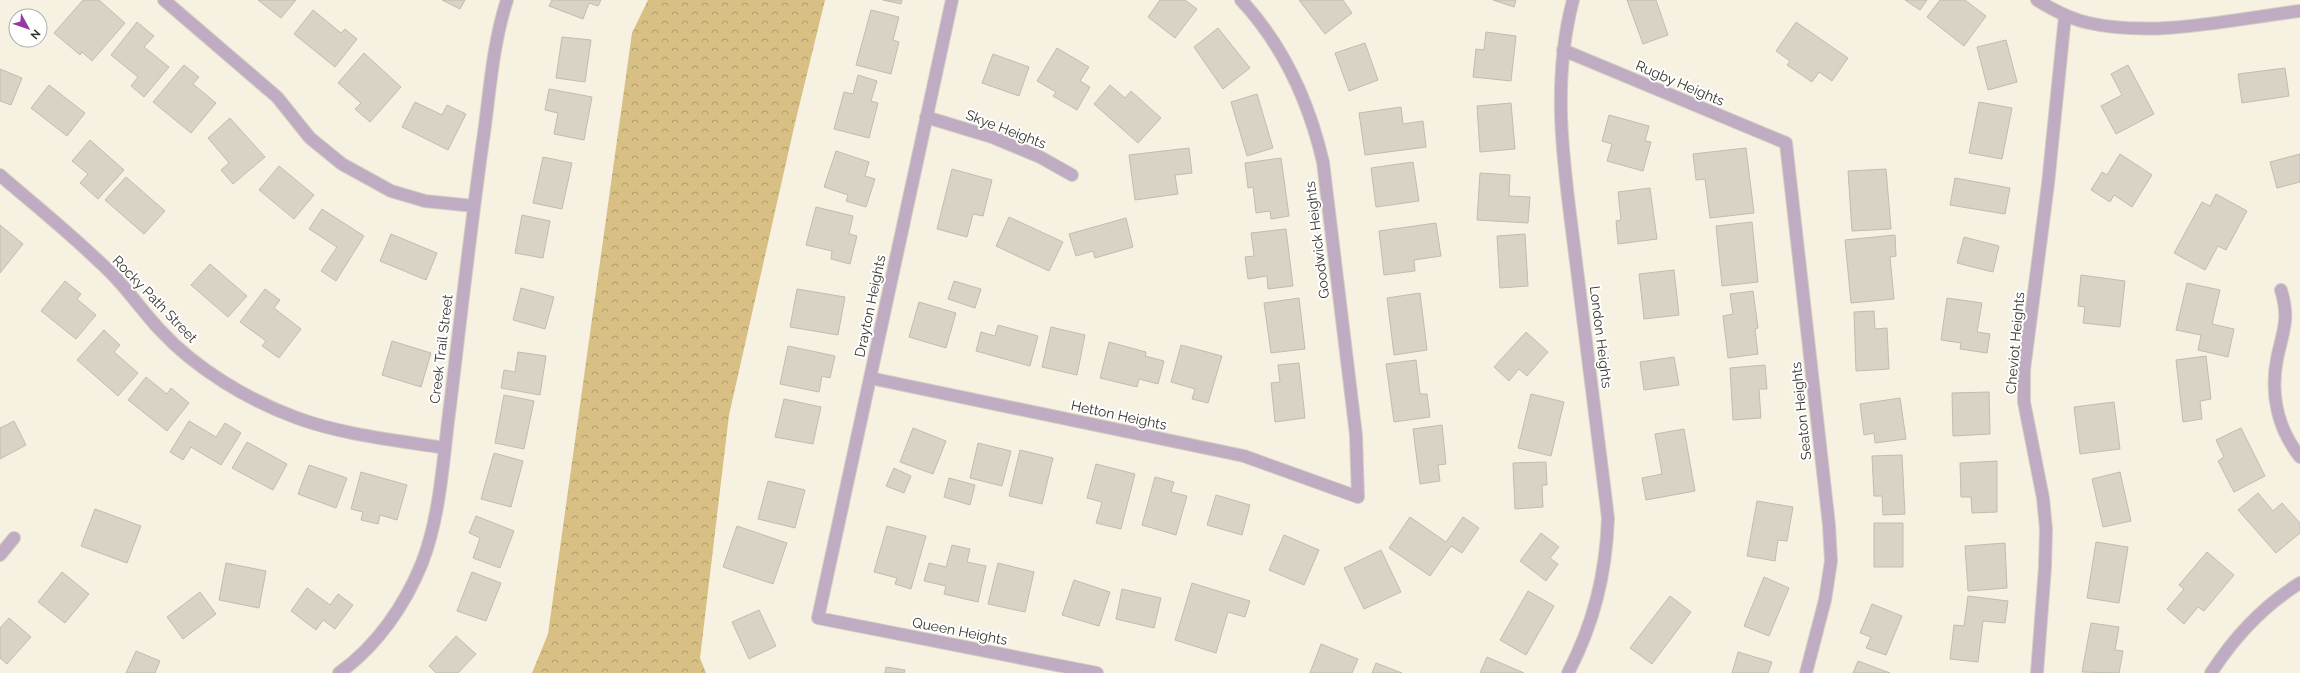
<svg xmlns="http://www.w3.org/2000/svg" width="2300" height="673" font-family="Raleway,sans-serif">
  <defs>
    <pattern id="forest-crowns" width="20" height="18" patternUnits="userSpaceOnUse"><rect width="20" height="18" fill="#d8bf83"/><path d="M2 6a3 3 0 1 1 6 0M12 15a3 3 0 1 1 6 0" fill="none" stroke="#b09c6c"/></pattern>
  </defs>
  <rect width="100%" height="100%" fill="#f7f1e2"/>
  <path fill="url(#forest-crowns)" d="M648 0H825L795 123 729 415 700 658 706 673H532L548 634 632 33Z"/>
  <path fill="#d9d3c5" stroke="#c2bcae" d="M83 0H99L125 23 92 61 82 52 80 55 54 33Z
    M258 0H296L281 18Z
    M442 0H465L460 9Z
    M552 0H601L598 6 589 3 583 19 549 6Z
    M883 0H902L901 4Z
    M1160 0H1185L1197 9 1175 38 1148 17Z
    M1299 0H1343L1352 13 1325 34Z
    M1493 0H1516L1514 7Z
    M1627 0H1656L1668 35 1643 44Z
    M1905 0H1927L1920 10Z
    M1940 0H1965L1986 16 1964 46 1927 17Z
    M313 10 341 33 345 29 357 39 335 67 294 34Z
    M871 10 899 17 893 40 899 42 891 74 856 65Z
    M137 22 154 36 144 47 169 67 144 97 131 86 138 77 111 55Z
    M1796 22 1848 58 1832 81 1819 72 1812 82 1787 65 1790 61 1776 51Z
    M1218 28 1250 68 1223 89 1194 47Z
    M1486 32 1516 36 1511 81 1473 77 1476 49 1484 50Z
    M562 37 591 40 585 82 556 78Z
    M2006 40 2017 82 1988 90 1977 47Z
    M1365 43 1378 80 1349 91 1335 53Z
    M1057 48 1089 67 1080 81 1090 87 1077 110 1053 96 1056 92 1037 81Z
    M364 53 401 87 370 122 355 109 361 103 338 83Z
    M993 54 1029 67 1019 96 982 83Z
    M184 65 199 77 193 84 216 103 191 133 153 102Z
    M2128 65 2154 114 2116 134 2101 106 2122 95 2111 74Z
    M2285 68 2289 96 2242 103 2238 74Z
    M0 69 22 78 11 105 0 101Z
    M858 75 877 81 871 101 878 103 869 138 834 129 844 92 853 94Z
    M49 85 85 113 67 136 31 108Z
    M1110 85 1125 98 1131 91 1161 118 1138 143 1094 104Z
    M549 89 592 97 584 140 554 134 558 113 545 110Z
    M1257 94 1273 148 1247 156 1231 102Z
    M415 102 442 115 447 105 466 114 448 150 402 127Z
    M1979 102 2012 108 2002 159 1969 153Z
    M1511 103 1515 149 1480 152 1477 106Z
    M1401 107 1403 124 1423 121 1426 147 1365 155 1359 113Z
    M1609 115 1649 126 1645 141 1651 142 1643 171 1607 161 1612 144 1602 141Z
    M230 118 265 157 233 184 221 170 229 163 208 138Z
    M90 140 124 170 98 199 80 183 88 174 72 161Z
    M1189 148 1192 173 1175 175 1178 194 1135 200 1129 155Z
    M1746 148 1754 213 1710 218 1705 179 1696 180 1693 154Z
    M836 151 869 162 865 176 875 179 866 207 846 201 848 195 824 187Z
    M2120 154 2152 175 2132 207 2114 195 2110 202 2091 190 2102 172 2107 175Z
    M2300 154V182L2277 188 2270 162Z
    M543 157 572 163 562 209 533 203Z
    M1281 158 1289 216 1271 219 1270 211 1256 213 1253 187 1248 188 1245 163Z
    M1413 162 1419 201 1376 207 1371 168Z
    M279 166 314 195 294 219 259 190Z
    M952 169 992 180 983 216 973 214 967 237 937 229Z
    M1886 169 1891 229 1852 231 1848 171Z
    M1480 173 1510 175 1509 196 1530 197 1528 223 1477 220Z
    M126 177 165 211 144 234 105 200Z
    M1955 178 2010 188 2005 214 1950 205Z
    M1650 188 1657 239 1618 244 1616 221 1621 220 1618 192Z
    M2216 194 2247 211 2226 250 2218 246 2205 270 2174 253 2202 202 2210 206Z
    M816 207 853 216 849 234 857 236 850 264 831 259 832 251 806 245Z
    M322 209 364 236 336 281 321 271 337 247 309 229Z
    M522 215 550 221 543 258 515 253Z
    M1009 217 1063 242 1049 271 996 246Z
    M1126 218 1133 247 1095 258 1093 251 1076 256 1069 234Z
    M1752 222 1758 282 1722 286 1716 226Z
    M1436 223 1441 256 1414 260 1415 271 1384 275 1379 231Z
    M0 225 23 244 0 273Z
    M1286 229 1293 286 1268 289 1267 276 1248 279 1245 257 1254 256 1251 233Z
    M391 234 437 253 426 280 380 261Z
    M1525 234 1528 286 1500 288 1497 236Z
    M1895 235 1896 256 1890 257 1894 299 1851 303 1845 240Z
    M1964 237 1999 246 1993 272 1957 263Z
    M210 264 247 296 228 317 191 285Z
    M1674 270 1679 315 1644 319 1639 274Z
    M2081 275 2125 281 2120 327 2083 323 2085 307 2078 306Z
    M65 281 81 294 77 299 96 315 76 339 41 311Z
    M954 281 981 289 975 308 948 299Z
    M2187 283 2220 290 2212 324 2234 329 2228 357 2198 350 2201 335 2176 330Z
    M521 288 554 297 545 329 513 320Z
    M265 289 280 300 274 308 301 329 279 358 262 346 266 341 240 322Z
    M797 289 845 297 838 335 790 327Z
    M1753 291 1758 328 1755 329 1758 354 1728 358 1723 316 1733 314 1730 294Z
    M1420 293 1427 350 1394 355 1387 298Z
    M1299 298 1305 349 1271 353 1264 303Z
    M1947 298 1982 303 1977 332 1990 334 1987 353 1960 349 1961 343 1941 340Z
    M919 302 956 313 946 348 909 337Z
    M1874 311 1875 329 1887 328 1889 369 1856 371 1854 312Z
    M998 325 1038 336 1030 366 976 351 981 332 995 336Z
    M1051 327 1085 335 1077 375 1042 367Z
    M104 330 120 345 114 352 138 373 118 396 77 360Z
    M1526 332 1548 352 1527 376 1519 369 1509 381 1494 367Z
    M392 341 431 353 421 387 382 375Z
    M1109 342 1146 352 1145 356 1164 361 1158 384 1139 379 1137 387 1100 378Z
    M1181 345 1222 356 1208 403 1192 399 1195 389 1171 382Z
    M788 346 835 356 830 378 822 376 819 392 780 384Z
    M518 352 546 356 540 395 501 388 504 370 515 372Z
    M2206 356 2211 399 2200 401 2202 419 2183 422 2176 360Z
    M1674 357 1679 385 1644 390 1640 362Z
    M1416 360 1420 394H1427L1430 417 1394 422 1386 364Z
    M1299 363 1305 418 1275 422 1271 383 1280 382 1278 365Z
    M1765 365 1767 389H1759L1761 418 1733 420 1730 368Z
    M146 377 167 394 171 388 189 403 167 431 128 400Z
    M1989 392 1990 434 1953 436 1952 393Z
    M1531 394 1564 402 1551 456 1518 448Z
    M504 395 534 401 524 449 495 443Z
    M1900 398 1906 439 1875 443 1874 433 1864 435 1860 404Z
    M784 399 821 407 813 444 775 437Z
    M2114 402 2120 449 2080 454 2074 407Z
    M14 421 26 445 0 459V428Z
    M189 421 216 437 225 423 241 433 221 465 191 447 183 460 170 452Z
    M1442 425 1446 464 1438 465 1440 481 1420 484 1413 429Z
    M913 428 946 441 933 474 900 462Z
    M2241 428 2265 476 2234 492 2218 461 2224 457 2216 440Z
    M1684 429 1695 491 1646 500 1642 478 1662 474 1655 434Z
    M247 442 287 464 273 490 232 468Z
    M978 443 1011 451 1002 486 970 478Z
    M1020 450 1053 458 1042 504 1009 496Z
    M494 453 523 461 511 507 481 499Z
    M1902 455 1905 514 1883 515 1882 496H1874L1872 456Z
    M1997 461V512L1972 513 1971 497H1961L1960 463Z
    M1546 462 1547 485H1542L1543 507 1515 509 1513 463Z
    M1096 464 1135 474 1121 529 1096 523 1102 502 1087 498Z
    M309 465 347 478 336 508 298 494Z
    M894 468 911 476 904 493 886 486Z
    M361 472 407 485 397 520 380 515 378 524 361 520 363 512 351 509Z
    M2120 472 2131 521 2103 527 2092 479Z
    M1155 477 1174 482 1171 492 1187 496 1176 535 1142 525Z
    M949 478 975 485 970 505 944 497Z
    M768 481 805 490 795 528 758 519Z
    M2258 493 2273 511 2282 503 2300 523V533L2276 553 2238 510Z
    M1216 495 1250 505 1242 535 1207 525Z
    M1757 501 1793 507 1787 541 1778 540 1775 561 1747 556Z
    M95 509 141 526 127 563 81 546Z
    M476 516 514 531 500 568 473 558 480 538 469 533Z
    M1410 517 1446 542 1463 517 1479 528 1462 553 1451 546 1430 576 1389 548Z
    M1874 523H1903V567H1874Z
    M737 526 787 543 773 584 723 567Z
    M887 526 926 536 911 589 895 584 897 578 874 572Z
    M1541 533 1559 547 1550 558 1558 564 1546 581 1520 561Z
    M1284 535 1319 550 1304 585 1269 570Z
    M2096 542 2128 547 2119 603 2087 598Z
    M2005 543 2007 588 1968 591 1965 546Z
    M952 545 970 549 967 562 986 566 978 602 944 594 946 586 924 581 929 563 946 567Z
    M1381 550 1401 592 1364 609 1344 568Z
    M2207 552 2234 575 2204 611 2198 607 2184 624 2167 609 2184 589 2179 585Z
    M226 563 266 571 259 608 219 600Z
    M998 563 1034 572 1025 612 988 604Z
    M62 572 89 594 65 623 38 602Z
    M472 572 501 583 486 621 457 611Z
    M1764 577 1789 588 1769 636 1744 626Z
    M1074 580 1110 592 1099 626 1062 615Z
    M1192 583 1250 601 1245 617 1228 612 1216 653 1175 640Z
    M307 588 330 605 338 594 353 605 335 629 323 620 316 630 291 611Z
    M1122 589 1161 598 1154 628 1116 619Z
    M1528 591 1554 606 1526 655 1500 640Z
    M200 592 216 614 183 639 167 617Z
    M1670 596 1691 612 1652 664 1630 648Z
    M1968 596 2008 601 2005 623 1983 621 1978 662 1950 659 1954 625 1964 626Z
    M1872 604 1902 616 1886 655 1866 648 1871 637 1860 633Z
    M759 610 776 646 749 659 732 622Z
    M9 618 31 637 7 664 0 658V628Z
    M2091 623 2119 627 2115 650 2123 651 2119 673 2082 672Z
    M456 636 476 654 458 673H436L429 666Z
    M1321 644 1358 659 1352 673H1310Z
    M136 651 160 661 155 673H126Z
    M1738 652 1772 662 1768 673H1732Z
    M1487 657 1524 673H1480Z
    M1858 661 1890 673H1853Z
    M1376 663 1402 673H1372Z
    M886 667 905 670 904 673H885Z"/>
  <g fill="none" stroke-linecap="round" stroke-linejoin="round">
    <g stroke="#d4cfc2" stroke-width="14">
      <path id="minor" d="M164 0 277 97 310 138 342 164 391 191 425 201 474 206
        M952 0 818 618 1097 673
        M2037 0C2053 10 2070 19 2089 23 2155 38 2234 19 2300 11
        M1563 50 1786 143 1829 525 1831 561 1825 600 1806 673
        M926 117 992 137 1040 157 1072 175
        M0 175C37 207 76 238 111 273 129 291 143 312 160 330 196 369 248 400 297 418 344 435 395 440 445 448
        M2281 290C2290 320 2283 330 2277 359 2270 395 2278 429 2300 457
        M870 378 1244 456 1358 497 1356 435 1323 162C1309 102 1284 46 1241 0
        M0 555 14 538
        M339 673C377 646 405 605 422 563 441 514 443 457 450 406 461 315 471 224 484 133 490 89 493 43 507 0
        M1568 673C1594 623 1606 574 1608 518 1598 435 1587 352 1577 270 1566 177 1549 92 1573 0
        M2037 673 2045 567 2046 529 2043 498 2024 402V370L2048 184 2065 16
        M2211 673C2235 636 2263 606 2300 583"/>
    </g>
    <use href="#minor" stroke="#c0acc2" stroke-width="12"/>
  </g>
  <g text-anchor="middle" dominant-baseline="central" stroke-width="4" stroke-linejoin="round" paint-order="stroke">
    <g font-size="14" fill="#36342e" stroke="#fff">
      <text transform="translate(1680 83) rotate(23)">Rugby Heights</text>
      <text transform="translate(1006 129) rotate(21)">Skye Heights</text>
      <text transform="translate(1317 240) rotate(-97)">Goodwick Heights</text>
      <text transform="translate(155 299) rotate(46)">Rocky Path Street</text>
      <text transform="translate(870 306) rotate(-78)">Drayton Heights</text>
      <text transform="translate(1601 337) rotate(83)">London Heights</text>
      <text transform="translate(2015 343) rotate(-85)">Cheviot Heights</text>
      <text transform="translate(441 349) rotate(-83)">Creek Trail Street</text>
      <text transform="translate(1801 411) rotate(-96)">Seaton Heights</text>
      <text transform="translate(1119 415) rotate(12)">Hetton Heights</text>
      <text transform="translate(960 631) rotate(11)">Queen Heights</text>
    </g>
  </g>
  <g transform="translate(28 28) rotate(130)"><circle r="19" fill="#ffffff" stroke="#afaeab"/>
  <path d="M0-3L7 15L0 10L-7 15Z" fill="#963aa3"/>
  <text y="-6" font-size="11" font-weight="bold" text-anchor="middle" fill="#36342e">N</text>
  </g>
</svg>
